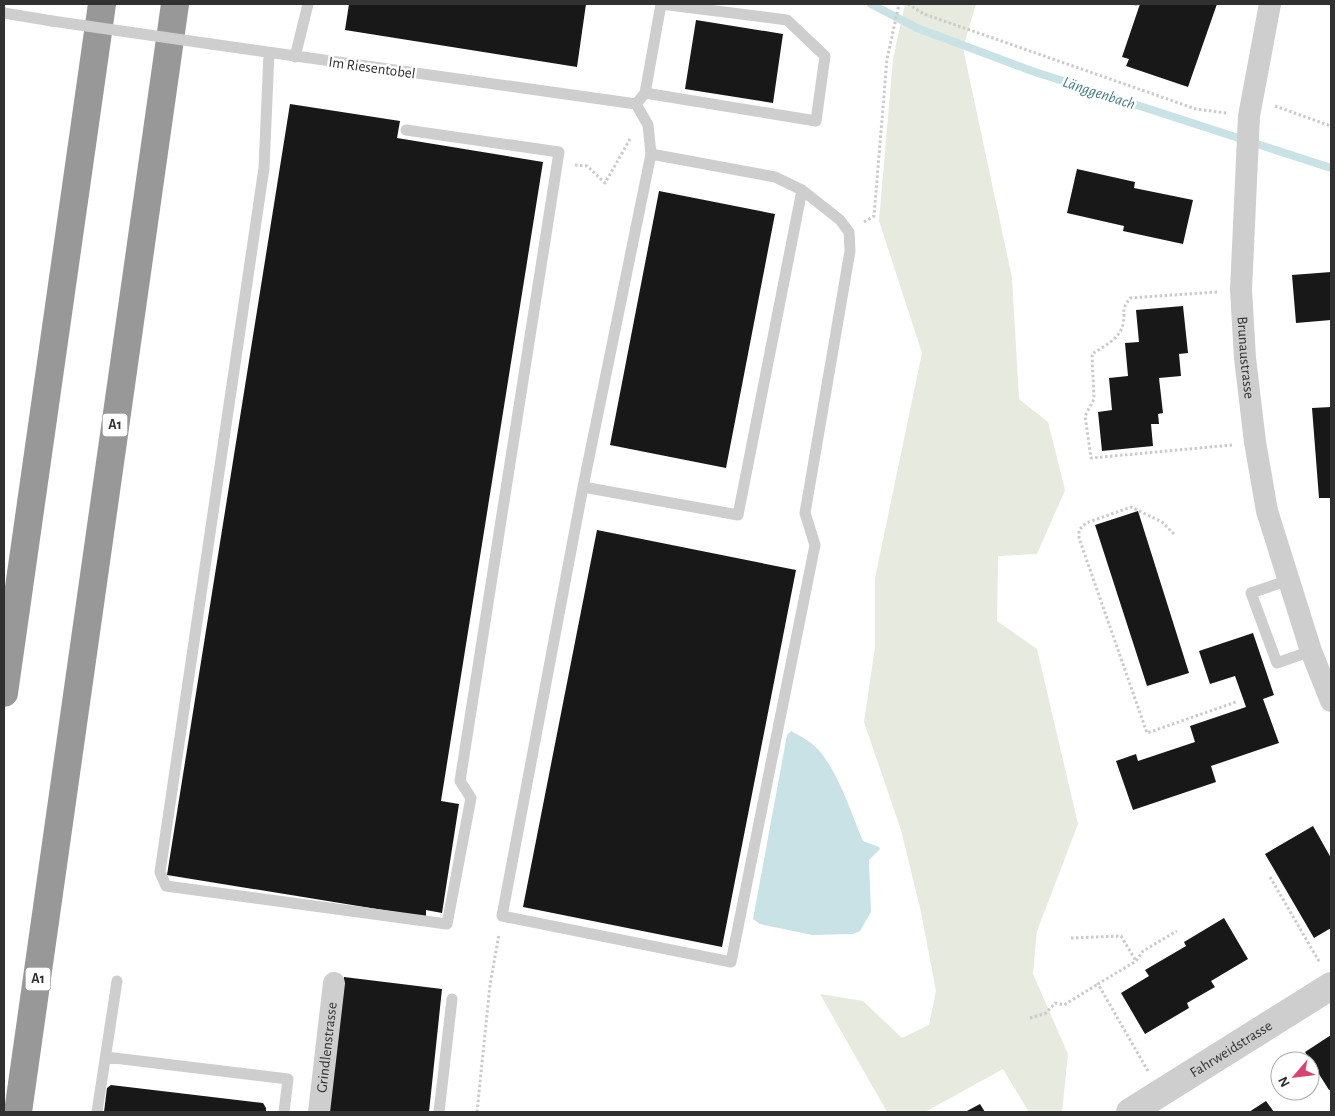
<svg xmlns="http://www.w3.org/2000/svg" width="1335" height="1116" font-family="'Alegreya Sans',sans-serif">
  <rect width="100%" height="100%" fill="#fff"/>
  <path fill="#e7eade" d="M905 4H976L963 48 1012 278 1019 399 1048 422 1065 490 1037 554 998 556 997 621 1037 649 1078 824 1037 931 1033 974 1068 1054 1062 1112H1029L1003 1069 925 1112H887L820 994 863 1001 902 1038 929 1025 936 991 921 912 901 830 864 722 875 647V578L922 353 879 221 893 59Z"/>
  <path fill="#c9e2e6" d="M791 731C802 737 814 743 822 754 841 779 851 813 863 841L879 847 880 849 869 860 871 912 860 931 853 934 812 935 760 924 753 919 787 735Z"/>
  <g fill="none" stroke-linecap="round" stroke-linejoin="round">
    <path stroke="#c9e2e6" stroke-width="8" d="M871 4 917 28 1032 71 1331 168"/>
  </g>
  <path fill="#181818" d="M349 4H586L577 67 345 30Z
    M1140 4H1217L1188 87 1126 66 1129 59 1122 57Z
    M696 20 783 34 773 103 685 89Z
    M290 104 400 121 397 138 543 162 441 801 459 804 442 913 426 910V917L167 875Z
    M1077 169 1135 182 1134 188 1193 200 1183 244 1123 231 1124 226 1067 213Z
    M659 191 775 214 726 468 610 445Z
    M1331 272V320L1296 323 1292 275Z
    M1183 306 1188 353 1179 354 1181 376 1159 378 1163 413 1158 414 1159 424H1151L1153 446 1102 451 1098 412 1112 410 1109 378 1128 376 1125 343 1139 342 1136 310Z
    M1331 407V498H1319L1312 408Z
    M1138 511 1189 673 1147 686 1095 525Z
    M597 530 796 570 722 947 523 907Z
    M1253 633 1274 695 1263 699 1279 743 1211 766 1216 782 1133 810 1116 761 1136 754 1138 761 1195 742 1190 726 1246 707 1235 676 1210 684 1199 651Z
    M1313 826 1331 858V928L1314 938 1265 854Z
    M1224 918 1248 959 1211 981 1215 987 1187 1003 1189 1008 1145 1034 1121 993 1149 976 1145 970 1186 946 1184 942Z
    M344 977 442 989 429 1112H329Z
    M1331 1035V1089L1329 1090 1305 1052Z
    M111 1085 263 1103 266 1108V1112H104L107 1088Z
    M1266 1101 1274 1112H1249Z
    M980 1104 985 1112H965Z"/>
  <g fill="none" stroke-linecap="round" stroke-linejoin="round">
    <path stroke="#cbcbcb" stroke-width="3" stroke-dasharray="2.5 2.5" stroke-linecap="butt" d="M908 4 924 14 1196 109 1226 113
      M1136 6V4
      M1275 106 1331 126
      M575 165 587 166 605 183 630 139
      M864 222 874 216 887 59 899 4
      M1217 292 1130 298C1120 312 1126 310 1123 324 1120 339 1104 346 1092 354L1094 399 1085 416 1091 458 1232 445
      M1174 534 1162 522 1131 507 1086 523 1079 530V538L1147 733 1236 702
      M1270 877 1320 963
      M1071 938 1121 936 1136 961
      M1030 1018 1046 1013 1055 1003 1064 1005 1098 984
      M1148 1071 1098 984 1136 961 1143 951 1177 931
      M477 1112 490 985 499 934"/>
    <path stroke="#cecece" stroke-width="11" d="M4 13 52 21
      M211 44 636 104 645 93 661 4 787 20 825 56 816 121 645 93
      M269 53 264 168 160 872 166 886 447 924 471 798 460 781 559 152 406 130
      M295 57 308 4
      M636 104 648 125 651 154 583 487 502 916 731 962 815 545 805 513 850 251 849 232 840 220 802 190 775 177 651 154
      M583 487 738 515 802 190
      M1289 580 1251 593 1277 663 1311 651
      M106 1057 288 1079 284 1112
      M97 1112 117 981
      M439 1112 452 999"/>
    <g stroke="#cecece" stroke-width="22">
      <path id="s1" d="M1270 4 1249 116 1241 290 1245 358 1255 442 1267 511 1311 651 1331 701"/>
      <path id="s2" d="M319 1112 334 983"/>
    </g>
    <path stroke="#cecece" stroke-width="28" id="s3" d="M1130 1112 1331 986"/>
    <path stroke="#989898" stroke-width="28" d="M4 693 102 4
      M18 1112 175 4"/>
    <path stroke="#cecece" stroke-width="11" d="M52 21 211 44"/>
  </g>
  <g text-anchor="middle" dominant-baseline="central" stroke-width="5" stroke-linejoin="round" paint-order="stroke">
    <g fill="#fff" stroke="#6f6f6f" stroke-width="1">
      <rect x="102.5" y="413.5" width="25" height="23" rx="4"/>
      <rect x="25.5" y="967.5" width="25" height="23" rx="4"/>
    </g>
    <g font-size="14" font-weight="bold" fill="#313131">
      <text x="115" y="425">A1</text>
      <text x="38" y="979">A1</text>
    </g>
    <g font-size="15" fill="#313131" stroke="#fff">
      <text transform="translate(372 68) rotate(8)">Im Riesentobel</text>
      <text stroke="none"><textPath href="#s1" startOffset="356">Brunaustrasse</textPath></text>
      <text stroke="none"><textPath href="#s2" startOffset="65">Grindlenstrasse</textPath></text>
      <text stroke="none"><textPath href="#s3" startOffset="119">Fahrweidstrasse</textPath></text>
    </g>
    <g font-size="16" font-style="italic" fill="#427c88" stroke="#fff">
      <text transform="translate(1099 93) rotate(18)">Länggenbach</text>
    </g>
  </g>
  <rect width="1335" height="1116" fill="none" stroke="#313131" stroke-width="10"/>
  <g transform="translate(1295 1076) rotate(242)"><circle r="24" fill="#ffffff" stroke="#adadad"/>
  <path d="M0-4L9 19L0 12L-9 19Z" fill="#d84470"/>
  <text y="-8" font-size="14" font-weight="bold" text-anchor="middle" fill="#313131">N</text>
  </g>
</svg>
